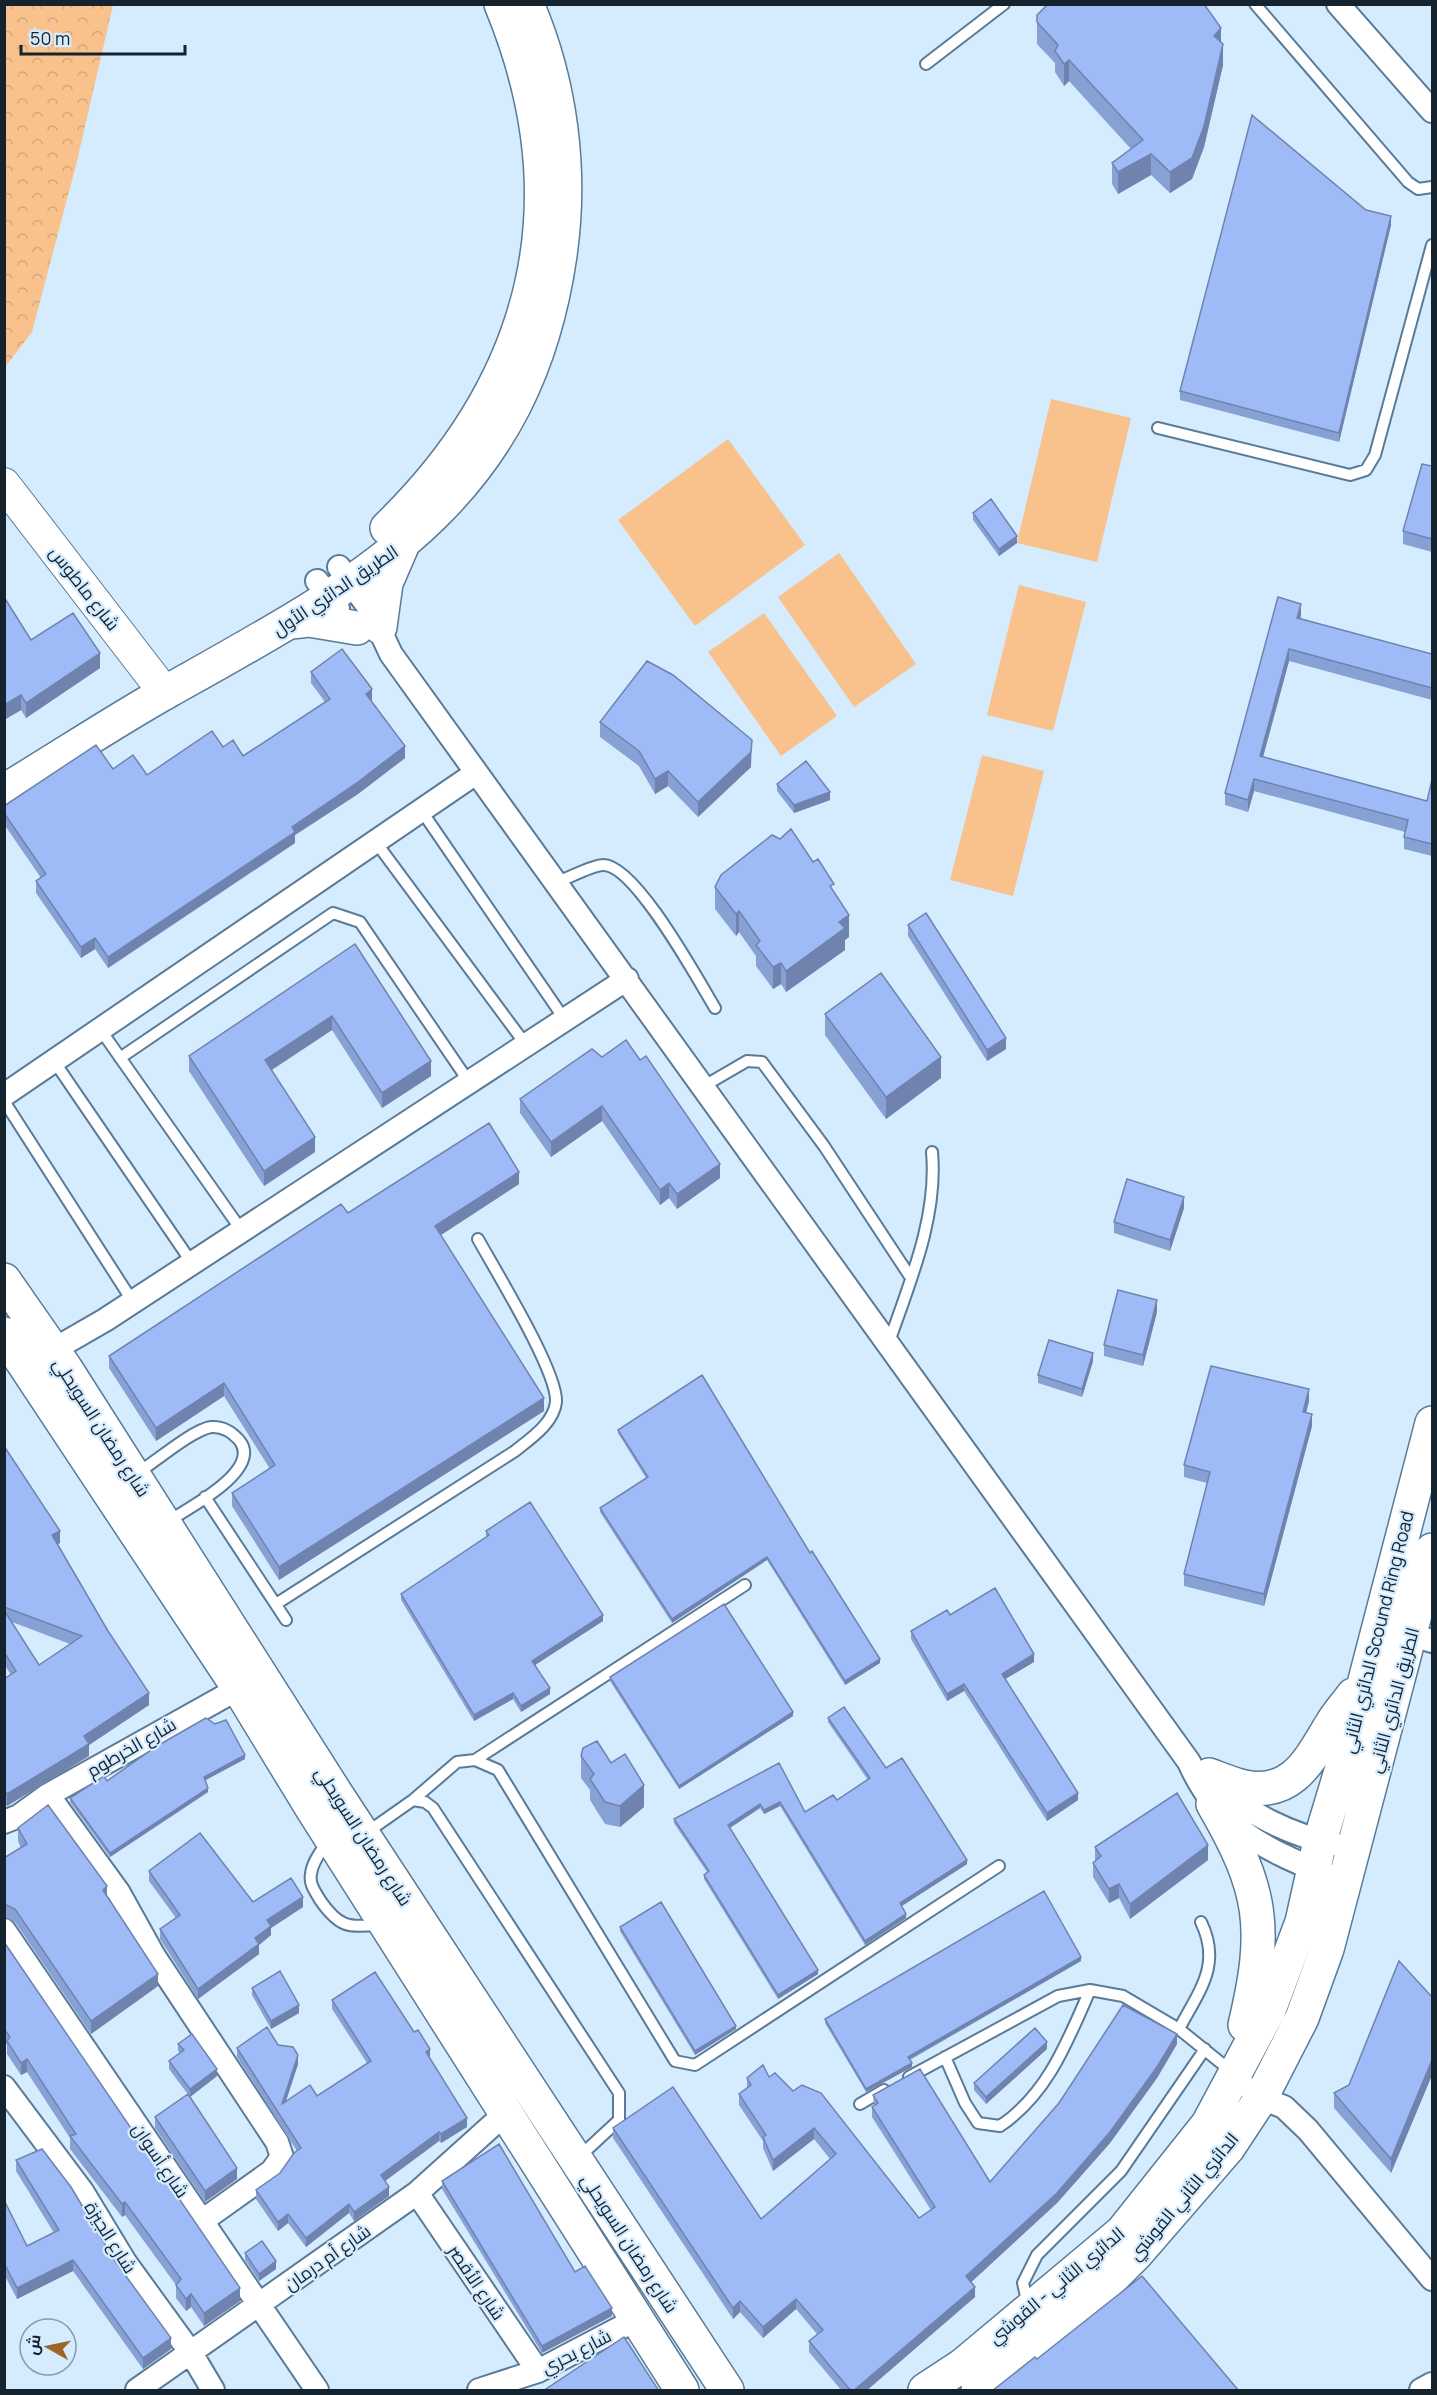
<svg xmlns="http://www.w3.org/2000/svg" width="1437" height="2395" font-family="Manrope,Cairo,sans-serif">
  <defs>
    <pattern id="park-crowns" width="20" height="18" patternUnits="userSpaceOnUse" patternTransform="scale(1.5)"><rect width="20" height="18" fill="#f9c28c"/><path d="M2 6a3 3 0 1 1 6 0M12 15a3 3 0 1 1 6 0" fill="none" stroke="#d5a679"/></pattern>
  </defs>
  <rect width="100%" height="100%" fill="#d5ebfe"/>
  <path fill="url(#park-crowns)" d="M5 4 113 5 76 165 32 332 5 367Z"/>
  <path fill="#f9c28c" d="M1051 399 1131 418 1097 562 1017 543Z
    M728 439 805 545 695 626 618 520Z
    M839 553 916 664 854 707 778 597Z
    M1019 585 1086 602 1053 731 987 715Z
    M764 613 837 716 781 756 708 652Z
    M982 755 1044 771 1013 896 950 880Z"/>
  <g fill="none" stroke-linecap="round" stroke-linejoin="round">
    <g stroke="#5a7b98" stroke-width="14">
      <path id="lane" d="M1255 4 1408 182 1418 189 1432 187
        M926 64 1004 4
        M1158 428 1350 475 1366 470 1375 455 1432 245
        M421 810 565 1020
        M375 841 526 1045
        M555 883C567 879 592 865 603 865 635 864 698 980 715 1008
        M100 1029 242 1231
        M120 1058 333 913 360 922 469 1082
        M54 1061 192 1263
        M704 1086 747 1061 762 1062 824 1146 911 1278
        M4 1101 133 1302
        M888 1345C909 1284 938 1218 932 1152
        M136 1474C154 1463 192 1430 211 1427 223 1426 232 1432 239 1440 264 1470 187 1509 167 1522
        M205 1497 286 1620
        M276 1604 515 1451C530 1439 554 1423 556 1402 558 1372 495 1270 478 1239
        M475 1760 745 1585
        M413 1800 457 1762 475 1760 498 1770 675 2061 695 2065 999 1866
        M366 1833 413 1800 425 1802 433 1808 619 2093V2120L578 2158
        M328 1840C322 1850 312 1862 311 1874 309 1884 315 1891 320 1900 338 1926 348 1929 379 1924
        M1179 2029C1199 1991 1222 1965 1201 1922
        M945 2057 965 2103 978 2123 1000 2126C1048 2094 1068 2040 1090 1990
        M909 2077 1058 1996 1090 1990 1123 1996 1179 2029 1231 2071
        M860 2104 884 2090
        M1028 2305 1023 2283 1037 2255 1121 2171 1205 2049"/>
    </g>
    <g stroke="#5a7b98" stroke-width="26">
      <path id="street" d="M1338 4 1432 111
        M339 567 370 609 391 654 1189 1762C1218 1828 1263 1848 1327 1875
        M317 581 338 608
        M4 1095 476 773
        M53 1350 105 1320 627 979
        M1397 1631 1432 1641
        M1216 1783C1246 1814 1292 1835 1334 1844
        M48 1795 119 1893 154 1956 277 2142 282 2157 272 2171 202 2221
        M4 1822 19 1816 48 1795 250 1682
        M4 1930 317 2390
        M4 2087 82 2191 125 2262 191 2353 213 2390
        M1250 2089 1261 2098 1284 2107 1308 2130 1432 2279
        M417 2193 538 2371
        M137 2390 417 2193 507 2112
        M479 2390 538 2371 637 2319
        M1421 2390 1432 2384"/>
    </g>
    <g stroke="#5a7b98" stroke-width="34">
      <path id="secondary" d="M4 484 165 693"/>
    </g>
    <g stroke="#5a7b98" stroke-width="36">
      <path id="primary" d="M387 528C538 381 583 202 501 4
        M291 622 309 620 357 628
        M380 627 386 583 402 546
        M4 791C59 758 113 722 168 691 364 581 525 500 560 255 572 171 561 83 527 4
        M4 1280 66 1369 337 1795 727 2390
        M4 1334 238 1687 313 1810 682 2390
        M1209 1775C1220 1779 1232 1784 1244 1787 1293 1797 1310 1759 1331 1725 1337 1714 1346 1705 1353 1695
        M1213 1804C1263 1890 1268 1928 1245 2025
        M925 2390 963 2365 1122 2232 1208 2124 1269 2010 1302 1922 1320 1841 1344 1761 1432 1423
        M978 2390 1080 2310 1137 2253 1228 2148 1261 2098 1302 2018 1327 1949 1432 1550"/>
    </g>
    <use href="#lane" stroke="#fff" stroke-width="10"/>
    <use href="#street" stroke="#fff" stroke-width="22"/>
    <use href="#secondary" stroke="#fff" stroke-width="32"/>
    <use href="#primary" stroke="#fff" stroke-width="33"/>
  </g>
  <path fill="#88a1d5" fill-rule="evenodd" d="M1037 22 1221 42 1223 65 1204 147 1192 179 1170 193 1151 175 1118 194 1112 184V163L1131 149 1069 81 1064 86 1055 72V63L1037 44Z
    M1366 210 1391 225 1339 442 1180 400V391Z
    M1432 466V552L1403 544V531Z
    M973 513 1017 543 999 556 973 520Z
    M4 597 31 640 100 668 26 718 21 710 4 720Z
    M1301 616 1300 618 1432 654V700L1289 661 1263 757 1427 801 1432 780V856L1404 849V837L1405 832 1254 791 1248 812 1225 805V793Z
    M311 672 372 700 371 701 405 758 358 794 295 835V843L108 968 95 949 81 958 36 893V881L41 878 4 824V806L113 769 147 775 223 747 243 756 325 702 311 683Z
    M600 722 751 767 698 817 668 786 655 794 639 766 600 737Z
    M777 784 830 800 794 813 777 791Z
    M715 887 834 892 849 937 845 940V950L786 992 781 984 773 989 756 966V956L739 932 736 936 715 909Z
    M908 925 1006 1049 987 1061 908 936Z
    M355 944 431 1076 382 1108 332 1030 272 1070 315 1152 264 1186 189 1071V1056Z
    M825 1014 941 1078 886 1119 825 1035Z
    M592 1049 720 1178 677 1209 669 1198 660 1205 602 1121 551 1157 520 1113V1099Z
    M519 1184 440 1235 544 1411 279 1580 232 1506V1493L270 1469 224 1396 156 1441 109 1368V1356L348 1213Z
    M1184 1208 1170 1251 1114 1233V1222Z
    M1157 1312 1143 1366 1104 1356V1345Z
    M1093 1361 1082 1397 1038 1383V1375Z
    M1309 1401 1306 1413 1312 1426 1264 1606 1184 1586V1574L1207 1483 1184 1477V1465Z
    M618 1430 810 1553 880 1663 845 1685 767 1560 672 1623 600 1512V1508L646 1478 618 1433Z
    M4 1446 60 1543 58 1544 149 1705 89 1745V1756L7 1806 4 1802V1679L11 1675 4 1664ZM12 1622 70 1644 39 1665Z
    M486 1531 603 1621 535 1665 550 1694 521 1712 513 1699 474 1721 401 1600V1594L486 1537Z
    M950 1615 1034 1662 1005 1679 1078 1800 1047 1821 964 1691 947 1701 911 1639V1631Z
    M610 1677 793 1716 679 1789 610 1681Z
    M828 1718 886 1768 967 1864 902 1906 906 1918 865 1945 780 1806 764 1814 760 1808 730 1828 818 1974 778 1999 704 1879V1875L707 1872 674 1823V1819L779 1763 805 1812 837 1800 868 1780 828 1722Z
    M581 1756 611 1763 644 1807 620 1827 605 1824 590 1800V1790L581 1778Z
    M245 1759 205 1780 208 1792 110 1857 70 1802V1798L107 1781Z
    M18 1828 107 1896 158 1986 91 2034 15 1922 4 1917V1858L21 1848 18 1841Z
    M1095 1847 1208 1860 1130 1919 1119 1898 1109 1903 1093 1877V1863L1095 1861Z
    M149 1871 253 1902 303 1907 271 1928V1935L259 1945V1954L198 1999 160 1939V1929L176 1918 149 1881Z
    M620 1927 736 2029 695 2055 620 1931Z
    M4 1942 240 2301 204 2326 191 2307 186 2311 176 2298V2285L125 2215 122 2217 70 2149V2138L27 2072 21 2075 7 2054V2045L4 2042Z
    M1081 1961 910 2060 912 2067 866 2092 825 2023V2019Z
    M252 1988 299 2013 271 2029 252 1995Z
    M1432 1997V2075L1391 2173 1334 2108V2093L1349 2085Z
    M332 2000 430 2058 467 2127 441 2143 439 2141 385 2181 389 2196 354 2221 349 2213 306 2247 288 2223 278 2231 256 2199V2190L280 2173 297 2151 237 2057V2048L278 2045 298 2064 286 2101 317 2096 367 2063 332 2009Z
    M178 2044 217 2076 190 2097 169 2069V2061L180 2053 178 2051Z
    M1177 2044 1157 2078 1110 2143 1057 2203 971 2282 975 2297 866 2391H842L809 2352V2341L817 2334 796 2309 763 2338 740 2312 733 2319 613 2138V2128L761 2219 830 2159 814 2139 773 2171 763 2148V2141L739 2105V2094L747 2089V2078L769 2077 919 2218 931 2210 872 2117V2107L874 2105 873 2095 990 2182Z
    M1047 2049 986 2104 974 2090V2083Z
    M155 2117 237 2179 205 2202 155 2128Z
    M16 2160 115 2261 171 2349 143 2369 73 2271 17 2299 4 2274V2200L27 2246 54 2233 16 2171Z
    M442 2181 575 2272 612 2316 542 2353 442 2189Z
    M245 2253 276 2269 259 2281 245 2260Z"/>
  <path fill="#6f83ae" d="M1221 28V49L1214 36Z
    M1223 44V65L1204 147 1192 179 1170 193V172Z
    M1069 60V81L1064 86V64Z
    M1151 154V175L1118 194V172Z
    M1391 216V225L1339 442V433Z
    M1017 536V543L999 556V549Z
    M1301 604V616L1297 630V618Z
    M1289 649V661L1260 768V756Z
    M100 653V668L26 718V703Z
    M372 689V700L366 705V694Z
    M21 695V710L4 720V705Z
    M752 740 751 767 698 817V802Z
    M405 746V758L358 794 295 835V843L108 968V957Z
    M668 771V786L655 794V779Z
    M1254 779V791L1248 812V800Z
    M830 792V800L794 813V805Z
    M739 911V932L736 936V914Z
    M849 915V937L845 940V950L786 992V971L839 922Z
    M95 938V949L81 958V947Z
    M781 963V984L773 989V967Z
    M332 1016V1030L265 1074V1060Z
    M1006 1038V1049L987 1061V1050Z
    M941 1057V1078L886 1119V1097Z
    M431 1061V1076L382 1108V1093Z
    M602 1106V1121L551 1157V1142Z
    M315 1137V1152L264 1186V1171Z
    M720 1164V1178L677 1209V1194Z
    M519 1172V1184L435 1239V1226Z
    M669 1183V1198L660 1205V1190Z
    M1184 1197V1208L1170 1251V1240Z
    M1157 1300V1312L1143 1366V1355Z
    M1093 1353V1361L1082 1397V1389Z
    M224 1383V1396L156 1441V1428Z
    M1309 1389V1401L1303 1424V1412Z
    M544 1398V1411L279 1580V1567Z
    M1312 1414V1426L1264 1606V1594Z
    M60 1531V1543L52 1547V1535Z
    M767 1557V1560L672 1623V1619Z
    M603 1615V1621L532 1667V1661Z
    M1034 1654V1662L1002 1681V1674Z
    M880 1659V1663L845 1685V1681Z
    M964 1684V1691L947 1701V1694Z
    M550 1688V1694L521 1712V1706Z
    M149 1693V1705L89 1745V1756L7 1806V1794L84 1736Z
    M513 1693V1699L474 1721V1715Z
    M793 1712V1716L679 1789V1786Z
    M245 1755V1759L204 1781V1777Z
    M644 1785V1807L620 1827V1806Z
    M208 1788V1792L110 1857V1853Z
    M1078 1793V1800L1047 1821V1813Z
    M780 1802V1806L764 1814V1810Z
    M760 1804V1808L728 1829V1825Z
    M1208 1845V1860L1130 1919V1904Z
    M967 1860V1864L900 1907V1903Z
    M1119 1884V1898L1109 1903V1889Z
    M107 1886V1899L103 1890Z
    M303 1897V1907L271 1928V1935L259 1945V1954L198 1999V1989L255 1938 267 1920Z
    M906 1914V1918L865 1945V1941Z
    M1081 1957V1961L908 2060V2057Z
    M818 1970V1974L778 1999V1995Z
    M158 1974V1986L91 2034V2021Z
    M299 2005V2013L271 2029V2021Z
    M736 2026V2029L695 2055V2051Z
    M1177 2034V2044L1157 2078 1110 2143 1057 2203 966 2287V2276Z
    M1047 2042V2049L986 2104V2097Z
    M430 2049V2058L426 2052Z
    M298 2055V2064L282 2113V2104Z
    M27 2059V2072L21 2075V2063Z
    M1432 2060V2075L1391 2173V2159Z
    M912 2063V2067L866 2092V2089Z
    M217 2069V2076L190 2097V2089Z
    M467 2118V2127L441 2143V2134Z
    M814 2128V2139L773 2171V2160Z
    M439 2132V2141L381 2184V2175Z
    M237 2168V2179L205 2202V2191Z
    M389 2187V2196L354 2221V2212Z
    M125 2202V2215L122 2217V2204Z
    M349 2204V2213L306 2247V2238Z
    M288 2214V2223L278 2231V2222Z
    M73 2260V2271L17 2299V2288Z
    M276 2261V2269L259 2281V2274Z
    M975 2287V2297L866 2391H853Z
    M240 2288V2301L204 2326V2313Z
    M191 2294V2307L186 2311V2299Z
    M796 2299V2309L763 2338V2327Z
    M740 2301V2312L733 2319V2308Z
    M612 2308V2316L542 2353V2346Z
    M171 2338V2349L143 2369V2358Z"/>
  <path fill="#9ebbf8" stroke="#6f83ae" stroke-width="1.5" d="M1048 4H1204L1221 28 1214 36 1223 44 1204 126 1192 158 1170 172 1151 154 1118 172 1112 163 1143 140 1069 60 1064 64 1055 51 1058 45 1037 22V15Z
    M1252 115 1366 210 1391 216 1339 433 1180 391Z
    M1422 464 1432 466V539L1403 531Z
    M991 499 1017 536 999 549 973 513Z
    M4 597 31 640 73 613 100 653 26 703 21 695 4 705Z
    M1278 597 1301 604 1297 618 1432 654V688L1289 649 1260 756 1427 801 1432 780V844L1404 837 1408 820 1254 779 1248 800 1225 793Z
    M342 649 372 689 366 694 405 746 358 782 292 827 295 832 108 957 95 938 81 947 36 881 46 874 4 813V806L96 745 113 769 133 755 147 775 212 731 223 747 233 740 243 756 330 699 311 672Z
    M647 661 673 675 752 740 751 752 698 802 668 771 655 779 639 751 600 722Z
    M806 761 830 792 794 805 777 784Z
    M791 829 813 862 818 859 834 884 830 886 849 915 839 922 845 928 786 971 781 963 773 967 756 945 760 941 739 911 736 914 715 887 721 875 772 835 780 839Z
    M926 913 1006 1038 987 1050 908 925Z
    M355 944 431 1061 382 1093 332 1016 265 1060 315 1137 264 1171 189 1056Z
    M881 973 941 1057 886 1097 825 1014Z
    M626 1040 640 1060 646 1056 720 1164 677 1194 669 1183 660 1190 602 1106 551 1142 520 1099 592 1049 602 1057Z
    M489 1123 519 1172 435 1226 544 1398 279 1567 232 1493 275 1465 224 1383 156 1428 109 1356 341 1204 348 1213Z
    M1127 1179 1184 1197 1170 1240 1114 1222Z
    M1118 1290 1157 1300 1143 1355 1104 1345Z
    M1049 1340 1093 1353 1082 1389 1038 1375Z
    M1211 1366 1309 1389 1303 1412 1312 1414 1264 1594 1184 1574 1210 1472 1184 1465Z
    M702 1375 810 1553 812 1551 880 1659 845 1681 767 1557 672 1619 600 1508 648 1477 618 1430Z
    M4 1446 60 1531 52 1535 108 1631 149 1693 84 1736 89 1744 7 1794 4 1790V1679L16 1671 4 1652V1610L39 1665 82 1636 4 1607Z
    M530 1502 603 1615 532 1661 550 1688 521 1706 513 1693 474 1715 401 1594 489 1535 486 1531Z
    M995 1588 1034 1654 1002 1674 1078 1793 1047 1813 964 1684 947 1694 911 1631 947 1610 950 1615Z
    M724 1604 793 1712 679 1786 610 1677Z
    M844 1707 886 1768 902 1758 967 1860 900 1903 906 1914 865 1941 780 1802 764 1810 760 1804 728 1825 818 1970 778 1995 704 1875 709 1871 674 1819 779 1763 805 1812 833 1795 837 1800 870 1778 828 1718Z
    M206 1718 215 1724 226 1720 245 1755 204 1777 208 1788 110 1853 70 1798 104 1776 107 1781 157 1746Z
    M597 1741 611 1763 625 1754 644 1785 620 1806 605 1802 590 1779 594 1774 581 1756 583 1748Z
    M1177 1793 1208 1845 1130 1904 1119 1884 1109 1889 1093 1863 1101 1856 1095 1847Z
    M48 1805 107 1886 103 1890 158 1974 91 2021 15 1909 4 1904V1858L27 1844 18 1828Z
    M200 1833 253 1902 291 1878 303 1897 267 1920 271 1926 255 1938 259 1944 198 1989 160 1929 180 1915 149 1871Z
    M1044 1891 1081 1957 908 2057 912 2063 866 2089 825 2019Z
    M661 1902 736 2026 695 2051 620 1927Z
    M4 1942 240 2288 204 2313 191 2294 186 2299 176 2285 181 2279 125 2202 122 2204 70 2136 76 2134 27 2059 21 2063 7 2041 10 2037 4 2029Z
    M1399 1961 1432 1997V2060L1391 2159 1334 2093 1349 2085Z
    M280 1971 299 2005 271 2021 252 1988Z
    M375 1972 414 2032 418 2030 430 2049 426 2052 467 2118 441 2134 439 2132 381 2175 389 2187 354 2212 349 2204 306 2238 288 2214 278 2222 256 2190 280 2173 294 2153 301 2148 237 2048 267 2027 278 2045 293 2047 298 2055 282 2104 310 2085 317 2096 371 2061 332 2000Z
    M1123 2005 1177 2034 1157 2067 1110 2132 1057 2193 966 2276 975 2287 853 2391H851L809 2341 823 2330 796 2299 763 2327 740 2301 733 2308 613 2128 673 2087 761 2219 836 2154 814 2128 773 2160 763 2137 766 2135 739 2094 751 2085 747 2078 763 2065 769 2077 775 2073 793 2091 802 2085 821 2093 919 2218 935 2207 872 2107 878 2103 873 2095 920 2069 990 2182 1059 2103Z
    M1035 2028 1047 2042 986 2097 974 2083Z
    M192 2034 217 2069 190 2089 169 2061 184 2050 178 2044Z
    M188 2094 237 2168 205 2191 155 2117Z
    M499 2144 575 2272 585 2266 612 2308 542 2346 442 2181Z
    M42 2149 71 2187 115 2261 171 2338 143 2358 73 2260 17 2288 4 2263V2200L27 2246 59 2230 16 2160Z
    M262 2241 276 2261 259 2274 245 2253Z
    M1142 2276 1239 2391H992L1035 2357 1037 2359Z
    M624 2337 659 2391H543Z"/>
  <g text-anchor="middle" dominant-baseline="central" stroke-width="4.5" stroke-linejoin="round" paint-order="stroke">
    <g font-size="18" fill="#15232f" stroke="#d5ebfe">
      <text transform="translate(85 588) rotate(52)">شارع ماطوس</text>
      <text transform="translate(335 590) rotate(-34)">الطريق الدائري الأول</text>
      <text transform="translate(102 1427) rotate(57)">شارع رمضان السويحلي</text>
      <text transform="translate(1377 1632) rotate(-76)">الدائري الثاني Scound Ring Road</text>
      <text transform="translate(1393 1700) rotate(-75)">الطريق الدائري الثاني</text>
      <text transform="translate(131 1747) rotate(-30)">شارع الخرطوم</text>
      <text transform="translate(364 1836) rotate(57)">شارع رمضان السويحلي</text>
      <text transform="translate(161 2160) rotate(56)">شارع أسوان</text>
      <text transform="translate(1183 2196) rotate(-50)">الدائري الثاني القوشي</text>
      <text transform="translate(111 2237) rotate(58)">شارع الجيزة</text>
      <text transform="translate(630 2243) rotate(57)">شارع رمضان السويحلي</text>
      <text transform="translate(327 2257) rotate(-35)">شارع أم درمان</text>
      <text transform="translate(477 2282) rotate(56)">شارع الأقصر</text>
      <text transform="translate(1056 2285) rotate(-40)">الدائري الثاني - القوشي</text>
      <text transform="translate(576 2351) rotate(-27)">شارع بحري</text>
    </g>
  </g>
  <rect width="1437" height="2395" fill="none" stroke="#15232f" stroke-width="12"/>
  <g transform="translate(48 2347) rotate(279)"><circle r="28" fill="#d5ebfe" stroke="#889bab" stroke-width="1.5"/>
  <path d="M0-4.5L10 22L0 15L-10 22Z" fill="#9e6523"/>
  <text y="-9" font-size="16" font-weight="bold" text-anchor="middle" fill="#15232f">ش</text>
  </g>
  <path d="M21 45v9h164v-9" fill="none" stroke="#15232f" stroke-width="3"/>
  <text x="30" y="45" font-size="18" fill="#15232f" stroke="#d5ebfe" stroke-width="4.5" paint-order="stroke">50 m</text>
</svg>
